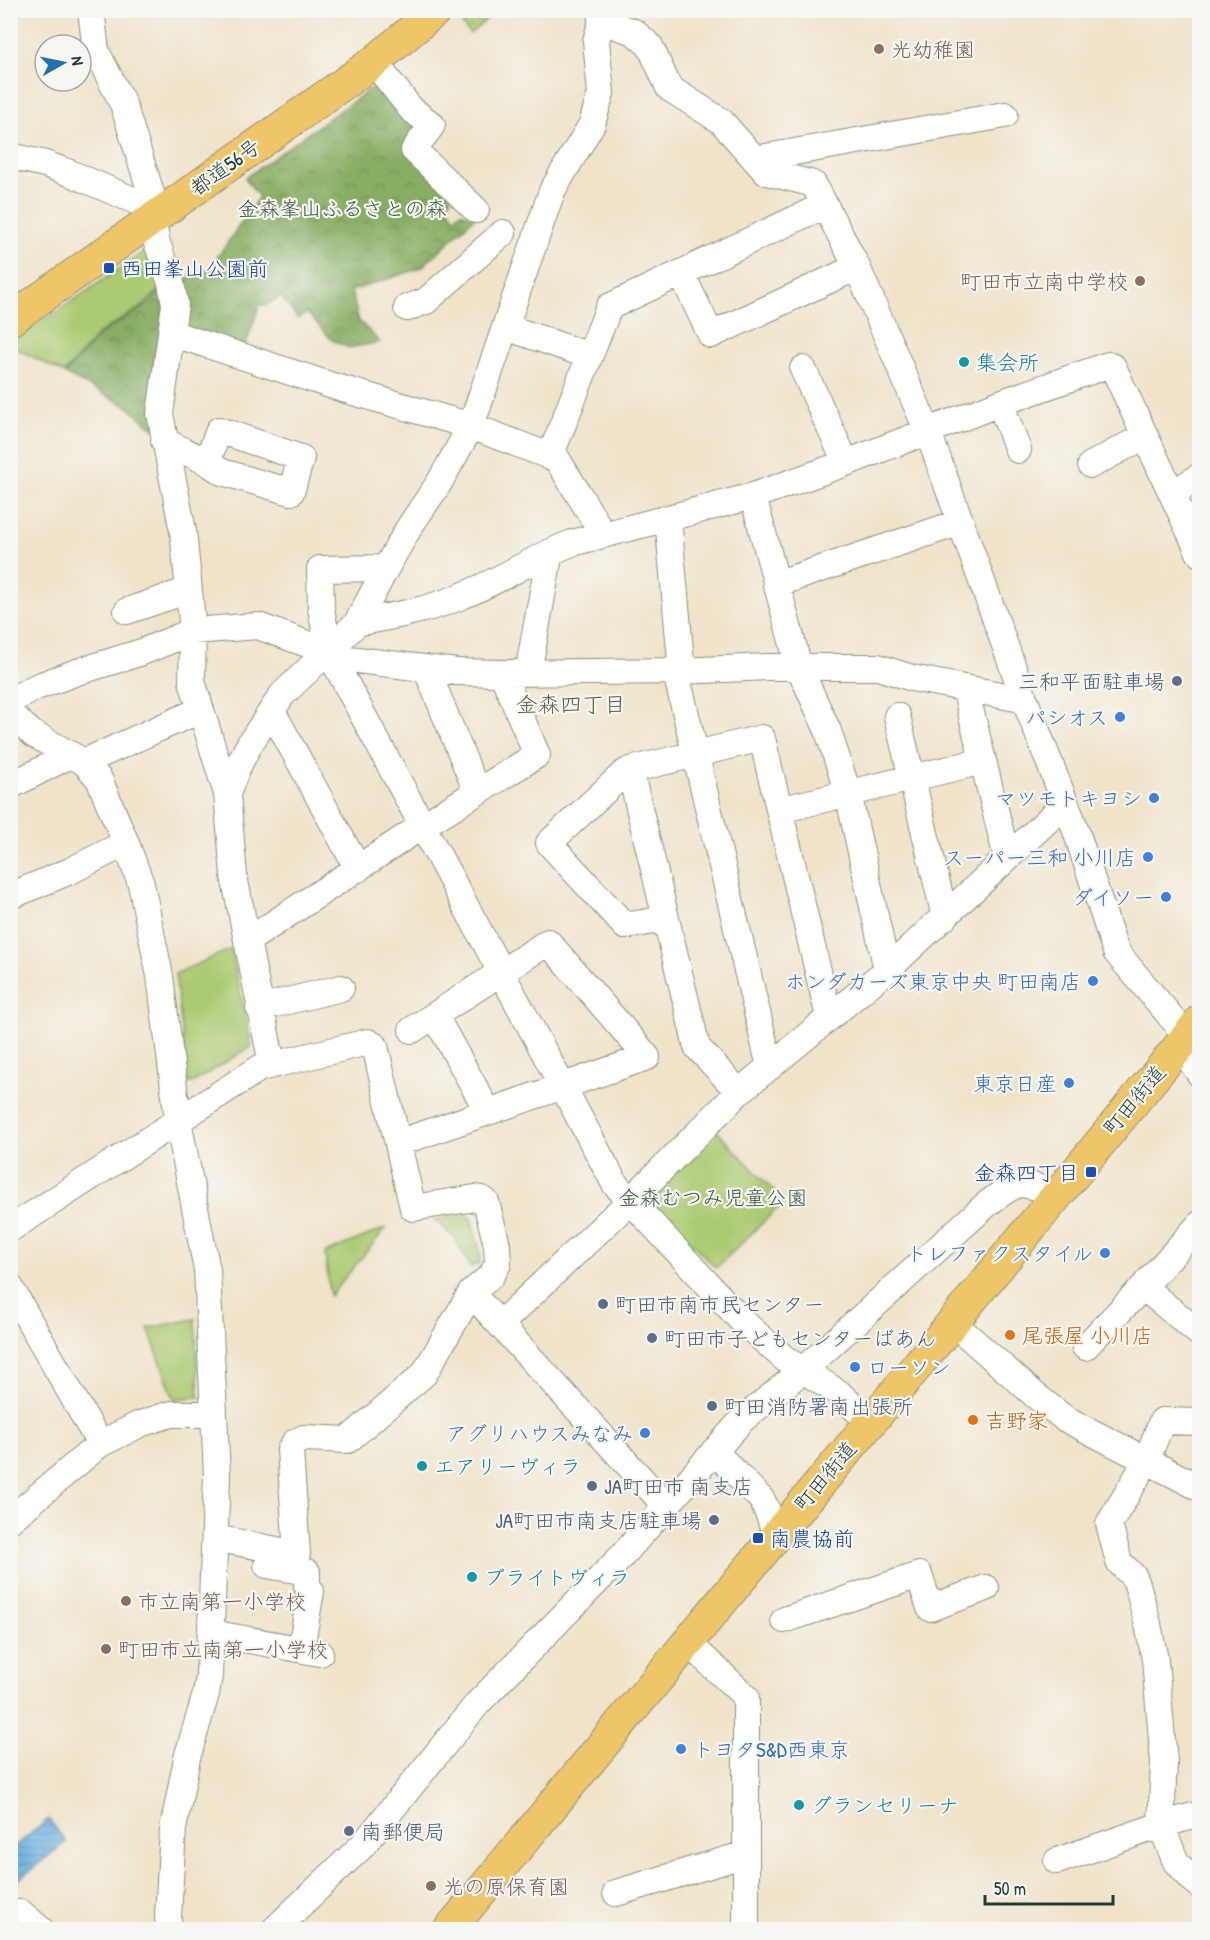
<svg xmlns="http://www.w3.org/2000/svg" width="1210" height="1940" font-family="'Patrick Hand','Klee One',sans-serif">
  <defs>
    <pattern id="grass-dots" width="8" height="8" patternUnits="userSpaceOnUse" patternTransform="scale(1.5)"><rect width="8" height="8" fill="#abca71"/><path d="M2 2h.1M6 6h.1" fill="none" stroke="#8ba55e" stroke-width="1.8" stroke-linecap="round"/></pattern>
    <pattern id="forest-crowns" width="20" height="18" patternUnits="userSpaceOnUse" patternTransform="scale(1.5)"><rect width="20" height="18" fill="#88ae63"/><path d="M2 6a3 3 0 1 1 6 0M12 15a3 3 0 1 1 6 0" fill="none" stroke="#6f8f52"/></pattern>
    <pattern id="water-rules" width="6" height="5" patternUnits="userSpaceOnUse" patternTransform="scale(1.5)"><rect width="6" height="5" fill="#65acdc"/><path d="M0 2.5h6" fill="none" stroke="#538db3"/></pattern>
  </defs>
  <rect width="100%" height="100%" fill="#f6f6f2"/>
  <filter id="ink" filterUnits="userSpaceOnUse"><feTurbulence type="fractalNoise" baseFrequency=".0167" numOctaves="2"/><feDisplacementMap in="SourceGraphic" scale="12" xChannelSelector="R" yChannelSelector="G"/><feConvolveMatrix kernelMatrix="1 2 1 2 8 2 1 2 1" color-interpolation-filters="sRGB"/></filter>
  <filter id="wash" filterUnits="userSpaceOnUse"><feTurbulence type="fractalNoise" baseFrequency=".008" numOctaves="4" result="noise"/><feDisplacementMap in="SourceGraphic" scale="24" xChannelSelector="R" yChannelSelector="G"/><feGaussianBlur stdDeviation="1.35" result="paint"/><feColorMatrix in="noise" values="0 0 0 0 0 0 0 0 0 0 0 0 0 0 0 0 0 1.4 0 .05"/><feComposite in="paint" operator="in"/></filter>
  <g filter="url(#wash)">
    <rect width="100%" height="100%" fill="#f0e3c9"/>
    <path fill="url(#grass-dots)" stroke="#658452" stroke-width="1.5" d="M478 10 496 11 470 34 462 24Z"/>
    <path fill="url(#forest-crowns)" stroke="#54764c" stroke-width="1.5" d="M380 82 419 124 451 200 446 204 454 217 461 212 475 217 421 268 351 291 359 321 380 342 349 348 332 340 307 313 298 319 280 296 266 306 260 304 243 352 178 332 179 282 210 268 259 197 245 178Z
      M165 285 156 431 127 406 65 374 100 334 146 306Z"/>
    <path fill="#abca71" stroke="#658452" stroke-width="1.5" d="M151 247 164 284 144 305 99 333 64 373 11 346 10 344Z
      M231 949 252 1046 194 1082 188 1083 175 974Z
      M713 1127 784 1202 716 1268 650 1201 651 1188Z
      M466 1215 471 1218 480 1252V1263L471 1267 454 1237 434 1220Z
      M386 1228 330 1296 325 1253Z
      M195 1319 199 1397 174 1399 148 1328Z"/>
    <path fill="url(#water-rules)" stroke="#427488" stroke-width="1.5" d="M49 1819 66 1842 17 1881 11 1874V1849Z"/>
  </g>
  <g filter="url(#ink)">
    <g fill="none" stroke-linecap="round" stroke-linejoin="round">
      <g stroke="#88907e" stroke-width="28">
        <path id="minor" d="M91 10 96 51 123 104 151 193 153 219 156 240 171 283 175 304 160 414 183 531 193 631 192 681 227 794
          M601 21 634 32 650 46 669 88 721 121 766 172 810 183 814 185 819 194 857 267 928 432 1024 698 1074 825 1116 952 1187 1036
          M374 62 411 109 432 125 414 150 476 210
          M10 156 45 164 70 173 140 203 153 219
          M755 159 1005 115
          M681 273 711 335 857 267
          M407 308 426 301 503 233
          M506 327 590 356
          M171 333 336 387 471 426 557 459 603 534
          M803 369 846 463
          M1000 403 1018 450
          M164 441 207 462 222 472 291 492 301 458 219 430 207 462
          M550 457 609 307 825 205
          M1091 465 1145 436
          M1172 494 1200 476
          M753 496 799 667 828 731 848 793 887 970
          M668 518 681 661 678 681 770 1067
          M386 568 320 569 321 608 329 652 615 1184 741 1320 785 1359 839 1393 870 1423
          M776 584 961 522
          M127 611 189 590
          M357 623C394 616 430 610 464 595 501 580 535 557 572 543L753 496 846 463 1000 403 1108 365 1113 367 1200 554
          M332 657 457 672 502 673 680 671 768 667H878L912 678 1021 699 1024 698
          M426 668 477 792
          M528 673 550 552
          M965 688 1007 858
          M10 701 36 687 77 672 142 652 193 631 258 626 329 652
          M272 711 358 869
          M10 714 33 734 84 762 99 779 126 843 141 884 160 976 178 1120 207 1270 217 1476 209 1676 206 1694 187 1758 173 1829 168 1916 169 1930
          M897 716 945 917
          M84 762 200 710
          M630 770 623 774 549 843 625 926 665 919
          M10 786 70 755
          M779 810 983 761
          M10 896 70 871 126 843
          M247 941 422 826 537 755 502 673
          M259 1008 341 988
          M435 1016 488 1112
          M1179 1045 1200 1074
          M272 1064 234 876 227 794 237 768 249 745 282 695 357 623 386 568 410 526 439 483 471 426 552 191 592 124 601 93 596 41 605 10
          M739 1092 697 1047 630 770 762 738 829 1017
          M398 1143 647 1057 548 942 412 1030
          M10 1229 260 1068 368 1042 375 1046 413 1208 475 1198 482 1199 486 1202 497 1245 498 1264 491 1276 471 1293 424 1374 348 1440 304 1438 295 1442 290 1450 297 1554 215 1538
          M10 1287 100 1444
          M1143 1287 1200 1334
          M471 1293 666 1506
          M952 1322 1036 1396 1064 1418 1200 1488
          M500 1324 630 1201 739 1092 887 970 1065 804
          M1085 1347 1143 1287 1200 1224
          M1200 1422 1162 1421 1146 1462 1109 1524 1119 1562 1134 1577 1137 1584 1148 1624 1155 1660 1164 1762 1161 1825 1176 1862 1190 1878 1200 1886
          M714 1451 762 1500 769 1515 776 1536
          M10 1520 100 1444 140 1424 171 1414H213
          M267 1565 307 1572V1586L311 1591 301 1649
          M784 1620 919 1575 930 1608 986 1588
          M211 1633 320 1653
          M687 1642 746 1697V1930
          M1057 1861 1161 1825 1200 1814
          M616 1893 746 1854
          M10 1913H21L41 1930
          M274 1930 362 1846 478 1703 622 1556 742 1420 803 1370 987 1204C1021 1179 1017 1180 1056 1194"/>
      </g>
      <g stroke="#88907e" stroke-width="34">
        <path id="major" d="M10 320 374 62 436 10
          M449 1930 870 1423 1200 1021"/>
      </g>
      <use href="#minor" stroke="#fff" stroke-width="26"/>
      <use href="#major" stroke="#eec569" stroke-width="32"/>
    </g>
  </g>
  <g fill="#8d6e63" stroke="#f6f6f2" stroke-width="2">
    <circle cx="879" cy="49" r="6"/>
    <circle cx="1140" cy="281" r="6"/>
    <circle cx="126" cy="1601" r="6"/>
    <circle cx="106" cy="1649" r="6"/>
    <circle cx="431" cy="1886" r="6"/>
  </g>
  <g fill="#1a4fb4" stroke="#f6f6f2" stroke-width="2">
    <rect x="103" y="262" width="12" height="12" rx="3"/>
    <rect x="1085" y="1166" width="12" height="12" rx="3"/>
    <rect x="752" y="1532" width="12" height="12" rx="3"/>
  </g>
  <g fill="#0f9aa8" stroke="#f6f6f2" stroke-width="2">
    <circle cx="964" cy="362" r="6"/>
    <circle cx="422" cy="1466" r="6"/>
    <circle cx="472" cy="1577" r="6"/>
    <circle cx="799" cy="1805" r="6"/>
  </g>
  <g fill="#5c6f8a" stroke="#f6f6f2" stroke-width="2">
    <circle cx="1177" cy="681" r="6"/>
    <circle cx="603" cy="1304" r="6"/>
    <circle cx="652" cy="1338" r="6"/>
    <circle cx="712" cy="1406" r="6"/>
    <circle cx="592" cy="1486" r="6"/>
    <circle cx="714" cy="1520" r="6"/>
    <circle cx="349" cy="1831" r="6"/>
  </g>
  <g fill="#3f7fe0" stroke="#f6f6f2" stroke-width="2">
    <circle cx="1120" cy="717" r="6"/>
    <circle cx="1154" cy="798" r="6"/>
    <circle cx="1148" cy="857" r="6"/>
    <circle cx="1166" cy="897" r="6"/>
    <circle cx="1093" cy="981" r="6"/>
    <circle cx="1069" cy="1083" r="6"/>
    <circle cx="1105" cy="1253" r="6"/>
    <circle cx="855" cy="1367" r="6"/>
    <circle cx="645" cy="1433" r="6"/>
    <circle cx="681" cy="1749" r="6"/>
  </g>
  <g fill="#e8710a" stroke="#f6f6f2" stroke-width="2">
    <circle cx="1010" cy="1335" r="6"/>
    <circle cx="973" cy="1420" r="6"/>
  </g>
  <g text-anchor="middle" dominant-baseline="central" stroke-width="4.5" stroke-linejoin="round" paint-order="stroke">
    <g font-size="21" fill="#785e54" stroke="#f6f6f2" text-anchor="start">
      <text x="891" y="49">光幼稚園</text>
      <text x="1128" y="281" text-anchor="end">町田市立南中学校</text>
      <text x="138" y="1601">市立南第一小学校</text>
      <text x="118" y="1649">町田市立南第一小学校</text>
      <text x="443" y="1886">光の原保育園</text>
    </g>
    <g font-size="21" fill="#1f3d34" stroke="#f6f6f2">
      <text transform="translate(225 167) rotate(-36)">都道56号</text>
      <text transform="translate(1134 1100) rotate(-50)">町田街道</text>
      <text transform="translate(825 1476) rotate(-50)">町田街道</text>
    </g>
    <g font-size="21" fill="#3b5940" stroke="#f6f6f2">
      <text x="342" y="208">金森峯山ふるさとの森</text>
      <text x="713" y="1197">金森むつみ児童公園</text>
    </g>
    <g font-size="21" fill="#164399" stroke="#f6f6f2" text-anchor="start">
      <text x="121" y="268">西田峯山公園前</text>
      <text x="1079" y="1172" text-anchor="end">金森四丁目</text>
      <text x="770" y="1538">南農協前</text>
    </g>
    <g font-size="21" fill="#0d838f" stroke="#f6f6f2" text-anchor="start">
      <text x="976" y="362">集会所</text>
      <text x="434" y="1466">エアリーヴィラ</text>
      <text x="484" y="1577">ブライトヴィラ</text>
      <text x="811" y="1805">グランセリーナ</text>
    </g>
    <g font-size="21" fill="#4e5e75" stroke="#f6f6f2" text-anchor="start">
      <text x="1165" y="681" text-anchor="end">三和平面駐車場</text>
      <text x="615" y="1304">町田市南市民センター</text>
      <text x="664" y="1338">町田市子どもセンターばあん</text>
      <text x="724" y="1406">町田消防署南出張所</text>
      <text x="604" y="1486">JA町田市 南支店</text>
      <text x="702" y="1520" text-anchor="end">JA町田市南支店駐車場</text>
      <text x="361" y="1831">南郵便局</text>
    </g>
    <g font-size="21" fill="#366cbe" stroke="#f6f6f2" text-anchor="end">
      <text x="1108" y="717">パシオス</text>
      <text x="1142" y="798">マツモトキヨシ</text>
      <text x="1136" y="857">スーパー三和 小川店</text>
      <text x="1154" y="897">ダイソー</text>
      <text x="1081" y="981">ホンダカーズ東京中央 町田南店</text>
      <text x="1057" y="1083">東京日産</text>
      <text x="1093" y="1253">トレファクスタイル</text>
      <text x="867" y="1367" text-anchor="start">ローソン</text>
      <text x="633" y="1433">アグリハウスみなみ</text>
      <text x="693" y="1749" text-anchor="start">トヨタS&amp;D西東京</text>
    </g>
    <g font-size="21" fill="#c56008" stroke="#f6f6f2" text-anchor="start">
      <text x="1022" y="1335">尾張屋 小川店</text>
      <text x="985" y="1420">吉野家</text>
    </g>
    <g font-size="22" fill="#585f4d" stroke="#f6f6f2">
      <text x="571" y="704">金森四丁目</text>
    </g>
  </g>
  <rect width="1210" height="1940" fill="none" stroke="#f6f6f2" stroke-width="36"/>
  <g transform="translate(63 63) rotate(81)"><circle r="28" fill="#f6f6f2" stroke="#a0aca6" stroke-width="1.5"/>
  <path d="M0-4.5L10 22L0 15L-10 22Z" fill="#1f6fb2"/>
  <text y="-9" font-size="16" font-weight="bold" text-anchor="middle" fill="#1f3d34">N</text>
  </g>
  <path d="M985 1895v9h128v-9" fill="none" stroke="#1f3d34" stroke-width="3"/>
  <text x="994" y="1895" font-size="18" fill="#1f3d34" stroke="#f6f6f2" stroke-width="4.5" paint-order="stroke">50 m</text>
</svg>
